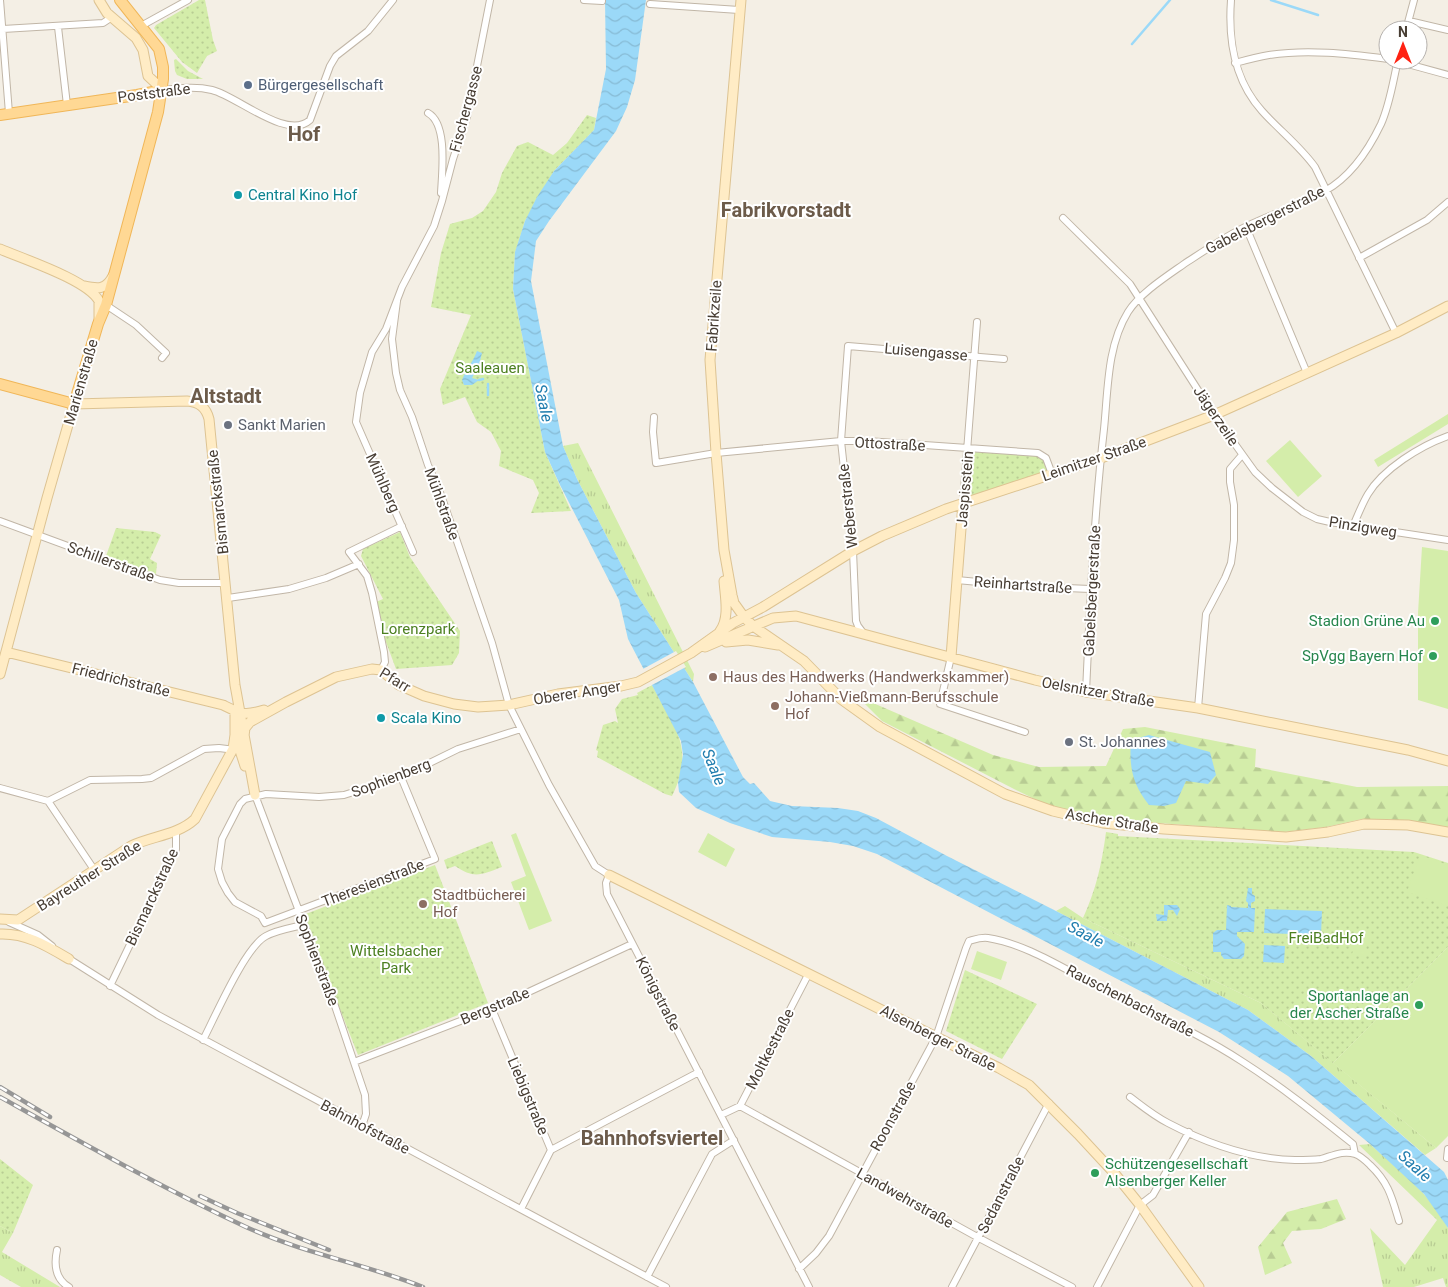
<svg xmlns="http://www.w3.org/2000/svg" width="1448" height="1287" font-family="Roboto,sans-serif">
  <defs>
    <pattern id="grass-tufts" width="24" height="20" patternUnits="userSpaceOnUse" patternTransform="scale(1.25)"><rect width="24" height="20" fill="#d4edaa"/><path d="M3 7l-1-3M5 7V3M7 7l1-3M15 17l-1-3M17 17v-4M19 17l1-3" fill="none" stroke="#b8cc93"/></pattern>
    <pattern id="forest-firs" width="22" height="20" patternUnits="userSpaceOnUse" patternTransform="scale(1.25)"><rect width="22" height="20" fill="#d4edaa"/><path d="M5 1l3.5 6h-7zM16 11l3.5 6h-7z" fill="#b8cc93"/></pattern>
    <pattern id="park-dots" width="8" height="8" patternUnits="userSpaceOnUse" patternTransform="scale(1.25)"><rect width="8" height="8" fill="#d4edaa"/><path d="M2 2h.1M6 6h.1" fill="none" stroke="#b8cc93" stroke-width="1.8" stroke-linecap="round"/></pattern>
    <pattern id="water-waves" width="16" height="10" patternUnits="userSpaceOnUse" patternTransform="scale(1.25)"><rect width="16" height="10" fill="#9bd9f8"/><path d="M0 5q4-4 8 0t8 0" fill="none" stroke="#87bbd5"/></pattern>
  </defs>
  <rect width="100%" height="100%" fill="#f4efe5"/>
  <path fill="url(#grass-tufts)" d="M578 443 694 674 693 682 636 593 577 479 563 446Z
    M1065 906 1083 918 1261 1003 1436 1148 1425 1155 1311 1056 1248 1010 1056 911Z
    M1370 1144C1397 1169 1431 1194 1448 1228V1287H1446L1443 1278 1414 1287H1383L1370 1228 1405 1265 1437 1220 1359 1145Z
    M0 1226 13 1233 2 1252 60 1287H21L0 1275Z"/>
  <path fill="url(#forest-firs)" d="M857 696 993 755 1039 767 1106 766 1123 729 1145 727 1256 749 1255 767 1357 787 1448 786V828L1389 819H1362L1326 827 1284 832 1117 820 1091 816 1045 804 1014 789 882 721Z
    M1337 1199 1346 1219 1321 1229 1292 1231 1283 1243 1292 1263 1265 1275 1258 1247 1287 1212Z"/>
  <path fill="url(#park-dots)" d="M199 0H205L213 40 217 51 207 56 197 73 182 62 154 28 156 25Z
    M176 59 188 71 203 79H187L177 75 175 71 174 60Z
    M587 115 596 118 594 130 554 171 525 221 515 253 513 289 545 452 571 511 531 513 539 493 533 480 499 466 501 451 491 432 477 422 465 397 443 405 440 389 471 315 431 307 441 253 450 224 472 218 483 211 496 192 502 173 517 146 528 142 553 155 567 143Z
    M969 450 1034 453 1043 458 1051 474 965 503Z
    M116 528 155 532 161 535 150 559 157 563 156 574 106 556Z
    M400 532 410 557 460 631 459 653 452 665 396 669 383 634 376 602 383 599 361 556 363 549Z
    M652 685C674 727 696 748 672 796L665 794 597 757 598 751 596 750 603 725 615 721 618 723 615 709 622 699 638 695 637 693Z
    M1106 832 1118 834V836L1414 852 1448 863V947L1333 1063 1261 1003 1083 918C1096 890 1102 863 1106 832Z
    M492 841 502 867C481 875 474 879 455 866L447 869 444 860Z
    M435 865 488 1003 358 1055 303 915Z
    M965 970 1037 1004 1002 1059 946 1031Z
    M0 1159 33 1185 13 1233 0 1226Z"/>
  <path fill="#d4edaa" d="M1448 414V424L1378 467 1374 460Z
    M1290 440 1322 476 1298 497 1266 461Z
    M1422 547 1448 551V709L1418 700V613Z
    M516 833 552 921 529 930 511 882 526 876 511 835Z
    M708 833 735 849 726 867 698 852Z
    M1420 855 1448 865V906L1407 892Z
    M1360 929 1371 933 1363 957 1352 954Z
    M1448 947V1136L1436 1148 1333 1063Z
    M977 951 1007 962 1001 980 971 969Z"/>
  <path fill="url(#water-waves)" d="M605 0H646L635 80 627 107 616 131 549 221 536 241 531 281 563 446 577 479 636 593 693 682 743 777 750 784 754 783 770 801 792 806 838 808 858 811 876 818 947 856 1056 911 1248 1010 1311 1056 1444 1172 1448 1180V1228L1424 1194 1370 1144 1288 1076 1219 1032 877 854 853 846 830 842 772 837 730 823 696 808 679 792 678 783 683 755 681 741 628 639 619 600 560 485 545 452 513 289 515 252 525 221 537 197 554 171 594 130 606 69Z
    M477 351 482 353 479 365 472 378 479 380 472 385H464L462 380C466 370 473 362 477 351Z
    M1149 735 1210 752 1216 775 1208 784 1186 781 1176 803 1164 806 1149 805C1132 784 1129 766 1131 740Z
    M1248 888H1252V894L1255 896V901L1251 903V908H1255L1254 932H1237V936L1245 944 1244 956 1241 959H1224L1221 955V952H1213V933L1217 930H1226L1227 905 1231 906V907L1248 908V903L1246 901Z
    M1164 905H1177L1180 909 1177 916 1173 910H1168L1167 921H1157L1156 914 1164 915Z
    M1265 909 1322 911 1321 935 1264 933Z
    M1264 945 1285 946 1284 963 1263 962Z"/>
  <path fill="#f4efe5" d="M676 651 686 667 650 686 641 670Z"/>
  <g fill="none" stroke-linecap="round" stroke-linejoin="round">
    <path stroke="#9bd9f8" stroke-width="2.5" d="M1271 0 1318 15
      M1132 44 1170 0
      M479 380 483 379
      M488 384V395"/>
    <g stroke="#c1b6a7" stroke-width="8">
      <path id="street" d="M0 0 9 113
        M584 0 602 1
        M1231 0C1228 41 1234 80 1262 111 1279 130 1300 146 1315 167L1396 333
        M650 4 739 10
        M1409 21 1448 30
        M141 26 188 0
        M58 27 67 105
        M3 29 103 23 112 17
        M1406 30 1414 0
        M1393 60 1448 75
        M1235 63C1246 60 1257 57 1269 55 1309 49 1348 54 1388 59
        M163 90C179 88 196 86 212 90 237 96 287 141 310 120L330 66 336 56 368 31 393 0
        M428 113C448 124 442 172 441 193
        M1063 218 1130 284 1214 415 1255 472 1272 488 1303 512 1317 519 1330 522 1448 540
        M1246 227 1307 373
        M1359 258 1427 220 1448 202
        M397 301 392 339 396 373 400 390 412 417 428 465 441 495 492 643 509 705 549 785 595 866 609 875 606 883 607 894 809 1287
        M106 305 136 325 166 353 162 358
        M654 417 653 432 656 463 716 453 841 441H867L1038 453 1046 458 1052 474
        M963 503 977 322
        M0 521 160 580 179 583H226
        M1353 526C1358 515 1362 504 1368 494 1383 469 1420 446 1448 436
        M413 552 356 422 360 393 372 352 386 329 402 287 434 226 442 201 453 159 467 117 490 0
        M957 580 1020 586 1090 589
        M228 598 289 589 326 578 359 564
        M864 634 858 626 856 621 853 551 841 441 848 346 1004 359
        M951 657 940 704 1025 732
        M381 670 385 662 384 652 372 593 367 576 349 552 402 526
        M1086 692C1090 604 1094 516 1104 429 1108 390 1107 346 1128 312 1139 294 1167 276 1184 264 1204 251 1224 237 1247 226 1272 214 1300 205 1325 191 1350 177 1369 149 1381 124 1390 104 1393 81 1398 60
        M1198 708 1206 614 1225 578 1231 563 1234 540V505L1230 482V469L1242 455
        M0 788 48 801 95 871
        M255 795 335 1006 365 1095 366 1114 362 1126
        M48 801 90 780 142 779 151 778 204 749 219 748 235 750
        M9 922 38 935 52 946
        M265 923 261 916 235 902 228 893 222 882 218 869 222 839 240 804 245 799 266 794 319 797 344 795 401 777 458 749 521 729
        M265 923 435 859 401 777
        M66 957 158 1015 666 1287
        M110 986 176 849V831
        M492 1009 551 1150 521 1209
        M203 1040C215 1017 245 947 266 936 277 930 291 928 303 925
        M354 1062 494 1008 632 944
        M1130 1097C1142 1106 1154 1116 1168 1123 1206 1143 1251 1159 1295 1160 1304 1160 1312 1160 1321 1159 1332 1156 1343 1150 1355 1154 1361 1156 1366 1161 1370 1165 1389 1183 1392 1198 1399 1221
        M740 1106 979 1238 1072 1287
        M721 1115 740 1106 809 973
        M551 1150 699 1072
        M1447 1158 1448 1149
        M57 1250C54 1264 55 1279 69 1287
        M799 1269 816 1253 829 1236 936 1037 966 948 969 941C976 939 981 937 988 938 1025 944 1059 966 1092 983 1142 1009 1196 1031 1243 1062 1282 1087 1317 1115 1353 1144L1355 1154
        M647 1277 712 1154 734 1140
        M952 1287 1049 1103
        M1097 1287 1140 1205 1153 1195 1189 1132"/>
    </g>
    <g stroke="#ddc392" stroke-width="11">
      <path id="secondary" d="M99 0 107 13 136 38 143 50 148 76 163 90
        M741 0 710 360 716 453 724 550 732 595 734 603 744 617 753 626 804 661 841 699 880 727 1005 794 1053 811 1103 823 1164 829 1286 837 1328 832 1364 824 1408 825 1448 832
        M0 249C23 259 88 280 99 301V319
        M84 286C98 289 106 290 113 276
        M720 631C730 618 725 596 724 581
        M726 642 748 640 778 645
        M705 647 773 618 796 616 1035 680 1086 692 1198 708 1408 750 1448 761
        M6 652 223 705C241 714 244 716 264 710
        M951 657 963 503
        M0 674 47 498 74 404 187 401C199 402 206 407 209 419L235 685 255 795
        M235 711V735L245 766
        M244 736 245 728 250 722 286 702 336 677 372 669 381 670 399 685 424 696 454 704 478 707 509 705 558 694 621 686 638 682 691 653 733 623 763 607 853 551 882 536 946 509 1101 458 1214 415 1396 333 1448 306
        M609 875 999 1068 1029 1085 1078 1134 1115 1174 1140 1205 1199 1287
        M0 919 18 920 131 846C152 836 178 835 195 819L233 749 235 735
        M0 934C26 933 47 946 69 959"/>
    </g>
    <g stroke="#f0b658" stroke-width="12">
      <path id="primary" d="M0 115 137 95 163 90
        M0 384 74 404 98 324 106 305 158 112 163 79V67L159 49 120 0"/>
    </g>
    <use href="#street" stroke="#fff" stroke-width="6"/>
    <use href="#secondary" stroke="#ffecc5" stroke-width="9"/>
    <use href="#primary" stroke="#ffd894" stroke-width="10"/>
    <g stroke="#969696" stroke-width="4.5">
      <path id="rail" d="M0 1087 50 1117
        M0 1097C81 1142 162 1188 246 1227 303 1253 365 1264 423 1287
        M200 1196 237 1213 329 1250"/>
    </g>
    <use href="#rail" stroke="#fff" stroke-width="2.5" stroke-dasharray="8" stroke-linecap="butt"/>
  </g>
  <circle fill="#5c6f8a" stroke="#fff" stroke-width="2" cx="248" cy="85" r="5"/>
  <g fill="#0f9aa8" stroke="#fff" stroke-width="2">
    <circle cx="238" cy="195" r="5"/>
    <circle cx="381" cy="718" r="5"/>
  </g>
  <g fill="#6b7280" stroke="#fff" stroke-width="2">
    <circle cx="228" cy="425" r="5"/>
    <circle cx="1069" cy="742" r="5"/>
  </g>
  <g fill="#2e9e5b" stroke="#fff" stroke-width="2">
    <circle cx="1435" cy="621" r="5"/>
    <circle cx="1433" cy="656" r="5"/>
    <circle cx="1419" cy="1005" r="5"/>
    <circle cx="1095" cy="1173" r="5"/>
  </g>
  <g fill="#8d6e63" stroke="#fff" stroke-width="2">
    <circle cx="713" cy="677" r="5"/>
    <circle cx="775" cy="706" r="5"/>
    <circle cx="423" cy="904" r="5"/>
  </g>
  <g text-anchor="middle" dominant-baseline="central" stroke-width="4" stroke-linejoin="round" paint-order="stroke">
    <g font-size="15" fill="#4e5e75" stroke="#fff" text-anchor="start">
      <text x="258" y="85">Bürgergesellschaft</text>
    </g>
    <g font-size="15" fill="#483e34" stroke="#fff">
      <text transform="translate(154 93) rotate(-7)">Poststraße</text>
      <text transform="translate(466 109) rotate(-75)">Fischergasse</text>
      <text transform="translate(1265 220) rotate(-27)">Gabelsbergerstraße</text>
      <text transform="translate(714 316) rotate(-86)">Fabrikzeile</text>
      <text transform="translate(926 352) rotate(5)">Luisengasse</text>
      <text transform="translate(81 382) rotate(-74)">Marienstraße</text>
      <text transform="translate(1216 416) rotate(56)">Jägerzeile</text>
      <text transform="translate(890 444) rotate(3)">Ottostraße</text>
      <text transform="translate(1094 459) rotate(-19)">Leimitzer Straße</text>
      <text transform="translate(383 483) rotate(66)">Mühlberg</text>
      <text transform="translate(965 489) rotate(-85)">Jaspisstein</text>
      <text transform="translate(218 502) rotate(-96)">Bismarckstraße</text>
      <text transform="translate(442 504) rotate(70)">Mühlstraße</text>
      <text transform="translate(848 506) rotate(-96)">Weberstraße</text>
      <text transform="translate(1363 527) rotate(9)">Pinzigweg</text>
      <text transform="translate(111 562) rotate(20)">Schillerstraße</text>
      <text transform="translate(1023 585) rotate(4)">Reinhartstraße</text>
      <text transform="translate(1092 591) rotate(-87)">Gabelsbergerstraße</text>
      <text transform="translate(121 680) rotate(14)">Friedrichstraße</text>
      <text transform="translate(395 680) rotate(31)">Pfarr</text>
      <text transform="translate(1098 692) rotate(10)">Oelsnitzer Straße</text>
      <text transform="translate(577 693) rotate(-9)">Oberer Anger</text>
      <text transform="translate(391 778) rotate(-21)">Sophienberg</text>
      <text transform="translate(1112 821) rotate(9)">Ascher Straße</text>
      <text transform="translate(89 876) rotate(-32)">Bayreuther Straße</text>
      <text transform="translate(373 883) rotate(-21)">Theresienstraße</text>
      <text transform="translate(152 897) rotate(-65)">Bismarckstraße</text>
      <text transform="translate(317 960) rotate(69)">Sophienstraße</text>
      <text transform="translate(658 994) rotate(63)">Königstraße</text>
      <text transform="translate(1130 1001) rotate(27)">Rauschenbachstraße</text>
      <text transform="translate(495 1006) rotate(-23)">Bergstraße</text>
      <text transform="translate(938 1038) rotate(27)">Alsenberger Straße</text>
      <text transform="translate(770 1049) rotate(-63)">Moltkestraße</text>
      <text transform="translate(528 1096) rotate(67)">Liebigstraße</text>
      <text transform="translate(893 1116) rotate(-61)">Roonstraße</text>
      <text transform="translate(365 1127) rotate(28)">Bahnhofstraße</text>
      <text transform="translate(1001 1195) rotate(-63)">Sedanstraße</text>
      <text transform="translate(905 1198) rotate(29)">Landwehrstraße</text>
    </g>
    <g font-size="15" fill="#0d838f" stroke="#fff" text-anchor="start">
      <text x="248" y="195">Central Kino Hof</text>
      <text x="391" y="718">Scala Kino</text>
    </g>
    <g font-size="15" fill="#4c8021" stroke="#fff">
      <text x="490" y="368">Saaleauen</text>
      <text x="418" y="629">Lorenzpark</text>
      <text x="1326" y="938">FreiBadHof</text>
      <text x="396" y="951">Wittelsbacher<tspan x="396" dy="17">Park</tspan></text>
    </g>
    <g font-size="15" fill="#5b616d" stroke="#fff" text-anchor="start">
      <text x="238" y="425">Sankt Marien</text>
      <text x="1079" y="742">St. Johannes</text>
    </g>
    <g font-size="15" fill="#27864d" stroke="#fff" text-anchor="end">
      <text x="1425" y="621">Stadion Grüne Au</text>
      <text x="1423" y="656">SpVgg Bayern Hof</text>
      <text x="1409" y="996">Sportanlage an<tspan x="1409" dy="17">der Ascher Straße</tspan></text>
      <text x="1105" y="1164" text-anchor="start">Schützengesellschaft<tspan x="1105" dy="17">Alsenberger Keller</tspan></text>
    </g>
    <g font-size="15" fill="#785e54" stroke="#fff" text-anchor="start">
      <text x="723" y="677">Haus des Handwerks (Handwerkskammer)</text>
      <text x="785" y="697">Johann-Vießmann-Berufsschule<tspan x="785" dy="17">Hof</tspan></text>
      <text x="433" y="895">Stadtbücherei<tspan x="433" dy="17">Hof</tspan></text>
    </g>
    <g font-size="16" font-style="italic" fill="#207dae" stroke="#fff">
      <text transform="translate(544 403) rotate(79)">Saale</text>
      <text transform="translate(714 767) rotate(68)">Saale</text>
      <text transform="translate(1086 934) rotate(28)">Saale</text>
      <text transform="translate(1415 1166) rotate(42)">Saale</text>
    </g>
    <g font-size="20" font-weight="bold" fill="#6c5b4a" stroke="#fff">
      <text x="304" y="134">Hof</text>
      <text x="786" y="210">Fabrikvorstadt</text>
      <text x="226" y="396">Altstadt</text>
      <text x="652" y="1138">Bahnhofsviertel</text>
    </g>
  </g>
  <g transform="translate(1403 45)"><circle r="24" fill="#ffffff" stroke="#b6b2ae"/>
  <path d="M0-4L9 19L0 12L-9 19Z" fill="#ff2212"/>
  <text y="-8" font-size="14" font-weight="bold" text-anchor="middle" fill="#483e34">N</text>
  </g>
</svg>
